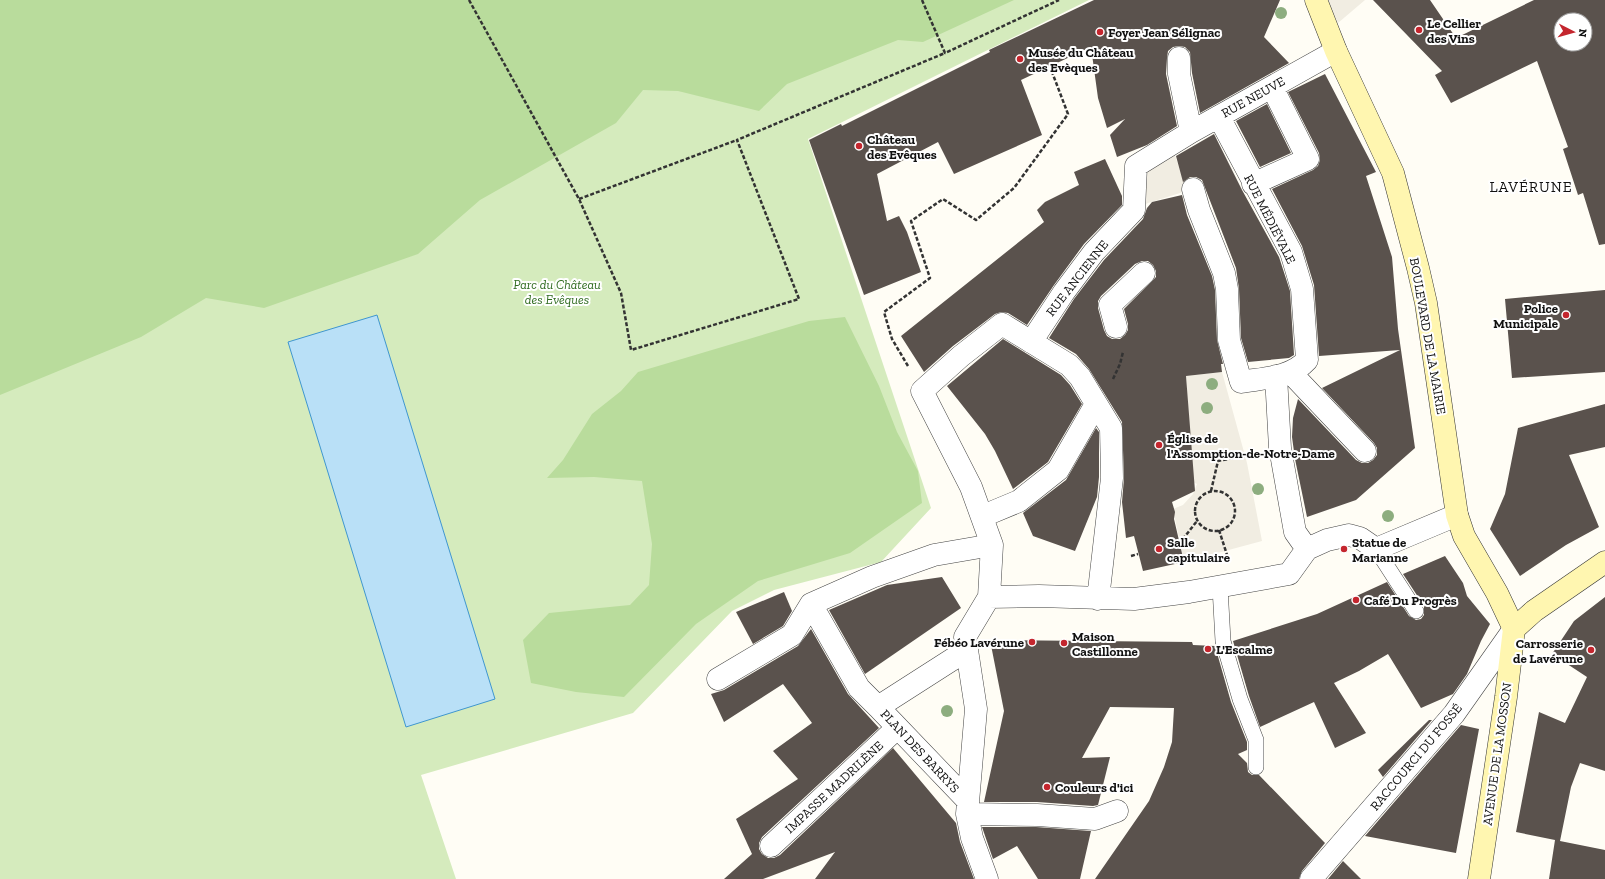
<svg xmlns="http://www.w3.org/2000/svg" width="1605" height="879" font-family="'Zilla Slab',serif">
  <rect width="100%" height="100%" fill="#fffdf5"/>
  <!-- green -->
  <path fill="#d5ebbd" d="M0,0H1089L808,139L931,508L881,562L774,590L732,611L633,713L421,775L456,879H0Z"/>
  <!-- forest -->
  <path fill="#b9dc9c" d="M0,0H1014L923,42L898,40L787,84L759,111L678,91L643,90L616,123L480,200L418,254L264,308L206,298L141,337L0,395Z
    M845,317L879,386L897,432L918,471L922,503L850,553L758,581L696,624L624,697L576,692L531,683L523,640L549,613L630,605L649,585L652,544L642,481L594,477L547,478L563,460L592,414L621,391L638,372L809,321Z"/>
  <!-- plaza -->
  <path fill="#f1ede2" d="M1327,0H1365L1338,23Z
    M1171,144L1180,170L1191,171L1193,189L1148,203L1134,210L1136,166Z
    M1222,372L1247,463L1262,541L1184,562L1173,509L1183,505L1193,494L1197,484L1193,482L1186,376Z"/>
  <!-- water -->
  <path fill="#b9e0f7" stroke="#3f96cf" d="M377,315L495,699L406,727L288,342Z"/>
  <!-- building -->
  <path fill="#5a524d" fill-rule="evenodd" d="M1094,0H1280L1264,37L1289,63L1200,113L1192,73L1190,52L1185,47L1179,46L1173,47L1168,51L1167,58L1166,74L1177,126L1147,145L1117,157L1110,135L1125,119L1107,128L1098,98L1091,47L1021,80L1042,135L954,174L938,142L877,174L887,221L899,216L907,232L921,272L864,295L809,140L841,124L842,126L990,52L989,50Z
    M1373,0H1430L1456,38L1534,0H1605V244L1599,245L1583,193L1578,195L1563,149L1568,147L1537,61L1451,103L1435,75L1442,71ZM1561,20H1585V44H1561Z
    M1325,74L1376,172L1366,176L1392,257L1398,329L1415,448L1356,500L1307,517L1295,459L1292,437L1293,418L1298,399L1356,460L1362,463H1368L1373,460L1377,455V448L1374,443L1322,388L1400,350L1319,356L1314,285L1302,246L1272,189L1313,170L1318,166L1320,160L1319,153L1288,92Z
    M1267,104L1291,153L1260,167L1236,121Z
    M1214,134L1242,190L1279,257L1290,291L1294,355L1289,358L1248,362L1241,338L1239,289L1236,268L1202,180L1196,177H1190L1183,182L1176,156Z
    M1105,159L1122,196V205L1084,244L1054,285L1027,325L1008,313L1001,312L995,314L953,346L924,372L901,336L1044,222L1037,210L1045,202L1079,185L1074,172Z
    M1182,195L1187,215L1212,276L1215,290L1217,340L1223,364H1221L1222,372L1186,376L1195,491L1172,502L1175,512L1174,519L1184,562L1143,571L1134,536L1126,538L1122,502L1124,478L1122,422L1089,369L1076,354L1049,338L1074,299L1104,260L1143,219L1147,208L1152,202ZM1142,261H1148L1153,265L1156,271V277L1124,309L1128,324V330L1125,335L1120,339H1112L1107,336L1104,330L1098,308V301L1101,296L1135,264Z
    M1605,290V372L1512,378L1505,299Z
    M1003,339L1061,375L1070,385L1082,404L1048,462L1013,489L995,451L985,434L947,386Z
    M1605,404V447L1569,455L1599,527L1566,545L1520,576L1490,529L1505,494L1518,428Z
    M1096,428L1099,432V477L1097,497L1075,551L1033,536L1023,513L1066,480Z
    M1445,556L1463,583L1467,596L1490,624L1481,641L1467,674L1453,694L1421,708L1388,654L1359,671L1334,683L1366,733L1335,748L1314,702L1260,727L1249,696L1233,641L1317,614L1387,582L1409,616L1416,620L1421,619L1424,615V606L1403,574Z
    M942,577L961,608L865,674L829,610L887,585Z
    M784,592L792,611L783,626L753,644L736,612Z
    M1605,597V771L1580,763L1571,787L1560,841L1605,850V879H1549L1555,840L1516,832L1539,712L1565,723L1587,677L1552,654L1574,621Z
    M811,629L848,694L879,728L762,837L759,843V849L762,854L768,858H774L780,855L893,748L956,823L960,842L974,879H815L835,852L763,879H724L752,854L736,819L798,779L773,751L812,723L783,684L724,722L711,694L724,690L798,646Z
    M990,640L1192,642L1193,645L1215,646L1231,702L1247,742V750L1238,754L1247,763L1248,772L1252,775H1259L1325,843L1302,871L1299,879H1095L1149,801L1164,767L1172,742L1174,708L1110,707L1082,758L1110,757L1098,805L1093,806L1037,802H984L1004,711Z
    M1429,720H1432L1383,777L1378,770Z
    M1461,725L1479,729L1456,853L1365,836Z
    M982,827H1036L1091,831L1080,879H1038L1017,846L993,859Z
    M1343,861L1361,879H1328Z"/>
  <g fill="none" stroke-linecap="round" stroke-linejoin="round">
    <!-- lane casing -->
    <g stroke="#444" stroke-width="16">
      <path id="lane" d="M1376,549L1416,611
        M1220,587L1223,641L1240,699L1256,740V767"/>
    </g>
    <!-- street casing -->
    <g stroke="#444" stroke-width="23">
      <path id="street" d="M1179,58V74L1191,132
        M1253,184L1308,159L1272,87
        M1193,189L1199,210L1224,273L1227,289L1229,340L1241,382C1264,378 1291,378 1307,360L1302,289L1291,252L1219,117
        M1116,327L1110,305L1144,273
        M1031,342L1064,292L1094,252L1134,210L1136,166L1191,132L1336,51
        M1291,373L1365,451
        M1276,376L1280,448L1295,532L1307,549
        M983,516L1019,501L1058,470L1096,404
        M989,597L1039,596L1134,599L1189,592L1289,574L1307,549L1327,540L1349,535L1360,538L1376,549L1457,515
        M811,604L859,688L878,707
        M967,650L878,707L968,801
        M718,679L792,635L811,604L872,577L934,555L992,545
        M967,814L1037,815L1095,819L1117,811
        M771,846L897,728
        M987,879L972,838L967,814L976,709L965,637L989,597L992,545L971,487L922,391L961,356L1002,324L1069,365L1080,377L1111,428L1112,478L1098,599
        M1311,879L1454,714L1514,629"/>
    </g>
    <!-- secondary casing -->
    <g stroke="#333" stroke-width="23">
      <path id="secondary" d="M1316,0L1336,51L1393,173L1418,268L1426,303L1457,515L1464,536L1497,593L1514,629
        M1514,629L1534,611L1605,562
        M1479,879L1506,697L1514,629"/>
    </g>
    <!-- path -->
    <path stroke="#333" stroke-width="2.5" stroke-dasharray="4 2" stroke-linecap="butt" d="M469,0L579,199L621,293L631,350L799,299L737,140L945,53
      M922,0L945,53L1059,0
      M579,199L737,140
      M908,366L892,339L884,312L930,278L911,221L943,199L976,220L1014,188L1068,114L1052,72
      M1113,379L1120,364L1123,352
      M1211,491L1218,461L1254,454
      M1195 511a20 20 0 1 1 40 0a20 20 0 1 1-40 0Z
      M1219,530L1228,558
      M1179,544L1197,521
      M1131,556L1138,554"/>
    <!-- lane -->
    <use href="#lane" stroke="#fff" stroke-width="15"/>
    <!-- street -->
    <use href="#street" stroke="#fff" stroke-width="22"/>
    <!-- secondary -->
    <use href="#secondary" stroke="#fff6b0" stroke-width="22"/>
  </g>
  <!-- trees -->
  <g fill="#8dad7f">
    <circle cx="1281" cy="13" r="6"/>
    <circle cx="1212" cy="384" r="6"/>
    <circle cx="1207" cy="408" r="6"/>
    <circle cx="1258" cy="489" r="6"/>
    <circle cx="1388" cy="516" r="6"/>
    <circle cx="947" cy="711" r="6"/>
  </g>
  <!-- markers -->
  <g fill="#c4262e" stroke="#fff" stroke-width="1.5">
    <circle cx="1419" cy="30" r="4"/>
    <circle cx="1100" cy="32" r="4"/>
    <circle cx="1020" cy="59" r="4"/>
    <circle cx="859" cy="146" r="4"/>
    <circle cx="1566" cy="315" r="4"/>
    <circle cx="1159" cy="445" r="4"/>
    <circle cx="1159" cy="549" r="4"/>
    <circle cx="1344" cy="549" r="4"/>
    <circle cx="1356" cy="600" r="4"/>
    <circle cx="1032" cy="642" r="4"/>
    <circle cx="1064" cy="643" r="4"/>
    <circle cx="1208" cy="649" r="4"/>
    <circle cx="1591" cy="650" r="4"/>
    <circle cx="1047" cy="787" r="4"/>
  </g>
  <g text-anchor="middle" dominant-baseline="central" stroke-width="4" stroke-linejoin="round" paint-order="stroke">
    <!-- poi labels -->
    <g font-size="13" font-weight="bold" fill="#111" stroke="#fff" text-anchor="start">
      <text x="1427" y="23">Le Cellier<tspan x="1427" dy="15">des Vins</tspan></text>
      <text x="1108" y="32">Foyer Jean Sélignac</text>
      <text x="1028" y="52">Musée du Château<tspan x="1028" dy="15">des Evèques</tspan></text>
      <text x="867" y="139">Château<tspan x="867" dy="15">des Evêques</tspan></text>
      <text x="1558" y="308" text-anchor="end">Police<tspan x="1558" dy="15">Municipale</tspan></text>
      <text x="1167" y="438">Église de<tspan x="1167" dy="15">l'Assomption-de-Notre-Dame</tspan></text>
      <text x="1167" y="542">Salle<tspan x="1167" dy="15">capitulaire</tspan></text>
      <text x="1352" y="542">Statue de<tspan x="1352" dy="15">Marianne</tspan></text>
      <text x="1364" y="600">Café Du Progrès</text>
      <text x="1072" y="636">Maison<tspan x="1072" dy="15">Castillonne</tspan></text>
      <text x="1024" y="642" text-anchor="end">Fébéo Lavérune</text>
      <text x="1583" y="643" text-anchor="end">Carrosserie<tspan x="1583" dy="15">de Lavérune</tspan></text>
      <text x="1216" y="649">L'Escalme</text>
      <text x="1055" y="787">Couleurs d'ici</text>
    </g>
    <!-- street labels -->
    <g font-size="13" fill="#111" stroke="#fff">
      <text transform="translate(1253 97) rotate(-29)">RUE NEUVE</text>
      <text transform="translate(1270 219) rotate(63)">RUE MÉDIÉVALE</text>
      <text transform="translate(1077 278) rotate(-52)">RUE ANCIENNE</text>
      <text transform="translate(1428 336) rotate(80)">BOULEVARD DE LA MAIRIE</text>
      <text transform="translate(920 751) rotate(47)">PLAN DES BARRYS</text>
      <text transform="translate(1497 754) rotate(-82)">AVENUE DE LA MOSSON</text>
      <text transform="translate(1416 757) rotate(-50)">RACCOURCI DU FOSSÉ</text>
      <text transform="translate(834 787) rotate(-43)">IMPASSE MADRILÈNE</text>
    </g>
    <!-- park labels -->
    <g font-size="13" font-style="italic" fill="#2f6b1f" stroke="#fff">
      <text x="557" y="284">Parc du Château<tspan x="557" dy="15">des Evêques</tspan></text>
    </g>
    <!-- quarter labels -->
    <g font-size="15" letter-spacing="1" fill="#111" stroke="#fff">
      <text x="1531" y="187">LAVÉRUNE</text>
    </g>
  </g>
  <!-- north arrow -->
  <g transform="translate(1573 32) rotate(96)"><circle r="19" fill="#ffffff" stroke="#a0a0a0"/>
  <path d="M0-3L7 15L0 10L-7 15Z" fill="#c4262e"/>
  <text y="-6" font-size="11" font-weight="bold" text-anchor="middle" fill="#111111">N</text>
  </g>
</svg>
